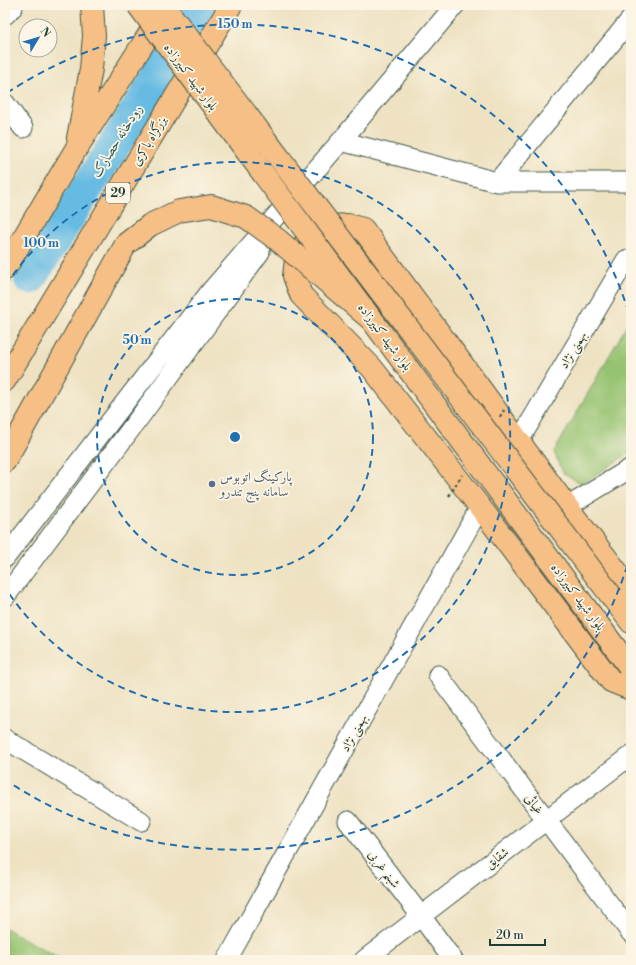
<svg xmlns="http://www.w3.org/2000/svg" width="636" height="965" font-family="'Libre Bodoni',Amiri,serif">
  <rect width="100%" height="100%" fill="#fcf5e5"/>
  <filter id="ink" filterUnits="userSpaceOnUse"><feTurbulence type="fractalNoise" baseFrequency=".025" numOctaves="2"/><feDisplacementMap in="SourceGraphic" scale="8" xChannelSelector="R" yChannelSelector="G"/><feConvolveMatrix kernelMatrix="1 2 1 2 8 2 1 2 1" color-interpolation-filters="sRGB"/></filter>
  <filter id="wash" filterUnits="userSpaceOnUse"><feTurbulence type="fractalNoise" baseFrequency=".012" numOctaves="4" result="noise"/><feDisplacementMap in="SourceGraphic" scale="16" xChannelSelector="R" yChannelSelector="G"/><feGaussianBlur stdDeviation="0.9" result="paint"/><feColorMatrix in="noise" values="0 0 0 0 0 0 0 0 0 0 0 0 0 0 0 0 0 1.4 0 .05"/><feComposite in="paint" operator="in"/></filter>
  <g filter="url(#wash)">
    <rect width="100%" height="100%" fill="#eee2c2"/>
    <!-- pitch -->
    <path fill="#96c371" stroke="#5a8052" d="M631,318V452L582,484L563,473L554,452Z
      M5,928L63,960H5Z"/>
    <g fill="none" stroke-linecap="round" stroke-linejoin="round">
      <!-- river -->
      <path stroke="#66bbe3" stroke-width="33" d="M30,278L203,5"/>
    </g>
  </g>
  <g filter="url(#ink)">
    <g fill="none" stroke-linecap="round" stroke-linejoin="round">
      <!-- minor casing -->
      <g stroke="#3e5649" stroke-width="21">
        <path id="minor" d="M5,15L13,7V5
          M5,103L23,128
          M341,141L497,182L631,19
          M497,182H631
          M519,441L626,260
          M567,507L631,468
          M5,558L210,292L341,141L455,5
          M5,597L142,414L260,252
          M438,675L631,933
          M5,739L141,821
          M348,821L421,916L453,960
          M227,960L480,507
          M364,960L631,755"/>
      </g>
      <!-- major casing -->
      <g stroke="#3e5649" stroke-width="24">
        <path id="major" d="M631,590L567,507L363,229L348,225L331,226L316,233L304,245L296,260L294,276L301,295L372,368L480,507L611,681L631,689
          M612,597L631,622
          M591,615L631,669"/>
      </g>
      <!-- highway casing -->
      <g stroke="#3e5649" stroke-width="24">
        <path id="highway" d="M78,138L91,69L94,36L92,5
          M5,269L76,149L164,11
          M5,380L231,5
          M5,461L126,244"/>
      </g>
      <!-- minor -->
      <use href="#minor" stroke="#fff" stroke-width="19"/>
      <!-- major -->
      <use href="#major" stroke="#f5bf86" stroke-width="22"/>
      <!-- highway -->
      <use href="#highway" stroke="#f5bf86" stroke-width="22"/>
      <!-- major-bridge casing -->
      <g stroke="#3e5649" stroke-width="24" stroke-linecap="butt">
        <path id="major-bridge" d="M138,5L591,615
          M163,5L196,48L612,597"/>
      </g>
      <!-- highway-bridge casing -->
      <g stroke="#3e5649" stroke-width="24" stroke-linecap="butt">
        <path id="highway-bridge" d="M126,244L150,225L179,211L211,206L246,217L278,240L374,322"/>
      </g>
      <!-- path-bridge -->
      <path stroke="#3e5649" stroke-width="2.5" stroke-dasharray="3 3" stroke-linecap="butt" d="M500,417L504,410
        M449,496L462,475"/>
      <!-- major-bridge -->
      <use href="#major-bridge" stroke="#f5bf86" stroke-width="22"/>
      <!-- highway-bridge -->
      <use href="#highway-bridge" stroke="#f5bf86" stroke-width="22"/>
    </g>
  </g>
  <!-- distance rings -->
  <g fill="none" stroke="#1f6fb2" stroke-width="2" stroke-dasharray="7 5">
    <circle cx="235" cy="437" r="138"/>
    <path d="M6 285A275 275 0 1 1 6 589"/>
    <path d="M631 554A413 413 0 0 1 7 781M7 93A413 413 0 0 1 631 320"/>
  </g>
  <!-- markers -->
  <circle fill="#5c6f8a" stroke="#fcf5e5" stroke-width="1.5" cx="212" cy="484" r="4"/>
  <g text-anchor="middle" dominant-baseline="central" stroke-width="3.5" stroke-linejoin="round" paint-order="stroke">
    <!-- shield labels -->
    <rect fill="#fcf5e5" stroke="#617469" stroke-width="1" x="106" y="183" width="24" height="20" rx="3"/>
    <g font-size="12" font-weight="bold" fill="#1f3d34">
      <text x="118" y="193">29</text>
    </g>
    <!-- street labels -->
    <g font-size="13" fill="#1f3d34" stroke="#fcf5e5">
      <text transform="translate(191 77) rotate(53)">بلوار شهید کبیرزاده</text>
      <text transform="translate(149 141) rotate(-59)">بزرگراه باکری</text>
      <text transform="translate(385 337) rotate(53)">بلوار شهید کبیرزاده</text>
      <text transform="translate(573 350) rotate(-59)">بهمنی نژاد</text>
      <text transform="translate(578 597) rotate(53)">بلوار شهید کبیرزاده</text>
      <text transform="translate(354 733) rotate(-61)">بهمنی نژاد</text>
      <text transform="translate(534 804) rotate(53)">غیاثی</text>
      <text transform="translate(497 858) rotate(-37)">شقایق</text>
      <text transform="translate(384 869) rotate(53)">شبنم غربی</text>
    </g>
    <!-- service labels -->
    <g font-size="13" fill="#4e5e75" stroke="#fcf5e5" text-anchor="start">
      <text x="220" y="477">پارکینگ اتوبوس<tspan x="220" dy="15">سامانه پنج تندرو</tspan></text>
    </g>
    <!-- water labels -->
    <g font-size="14" font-style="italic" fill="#315c60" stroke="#fcf5e5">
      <text transform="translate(117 141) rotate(-58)">رودخانه حصارک</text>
    </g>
  </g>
  <circle cx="235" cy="437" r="6" fill="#1f6fb2" stroke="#fcf5e5" stroke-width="2"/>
  <g font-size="12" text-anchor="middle" font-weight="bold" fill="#1f6fb2" stroke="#fcf5e5" stroke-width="3.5" stroke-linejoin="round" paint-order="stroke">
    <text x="235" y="28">150 m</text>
    <text x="41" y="247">100 m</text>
    <text x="137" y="344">50 m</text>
  </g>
  <!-- margin -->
  <rect width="636" height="965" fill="none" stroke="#fcf5e5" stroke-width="20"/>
  <!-- north arrow -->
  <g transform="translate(38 38) rotate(52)"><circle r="19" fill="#fcf5e5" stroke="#a4ab9e"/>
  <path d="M0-3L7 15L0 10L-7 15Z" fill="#1f6fb2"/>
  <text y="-6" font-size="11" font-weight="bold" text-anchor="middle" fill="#1f3d34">N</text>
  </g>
  <!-- scale -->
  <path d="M490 939v6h55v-6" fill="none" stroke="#1f3d34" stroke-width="2"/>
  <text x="496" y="939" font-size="12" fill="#1f3d34" stroke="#fcf5e5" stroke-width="3" paint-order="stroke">20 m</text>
</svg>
